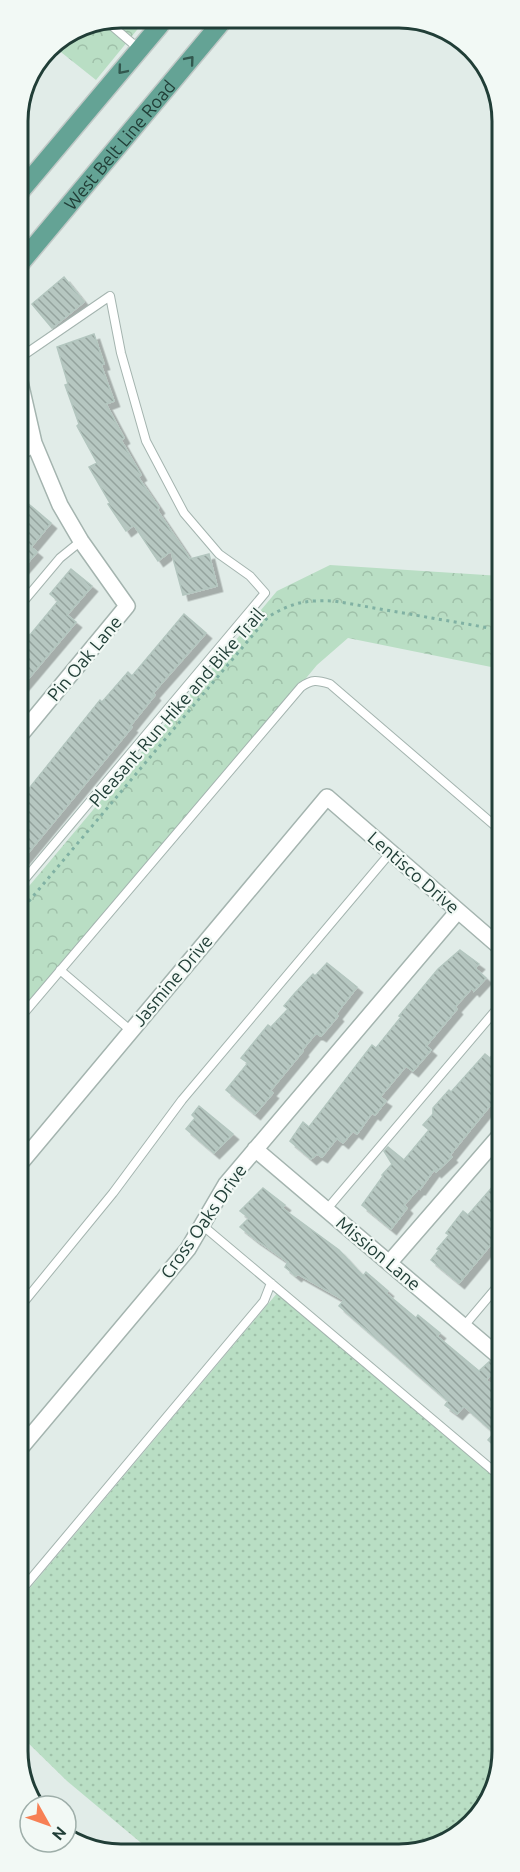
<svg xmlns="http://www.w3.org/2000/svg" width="520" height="1872" font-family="Ubuntu,sans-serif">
  <defs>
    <pattern id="grass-dots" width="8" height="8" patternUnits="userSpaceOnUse" patternTransform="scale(1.5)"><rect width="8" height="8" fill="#b9dec4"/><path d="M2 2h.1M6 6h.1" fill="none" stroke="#9fc0a9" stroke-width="1.8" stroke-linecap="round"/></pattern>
    <pattern id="park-crowns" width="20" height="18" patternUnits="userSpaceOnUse" patternTransform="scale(1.5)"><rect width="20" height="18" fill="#b9dec4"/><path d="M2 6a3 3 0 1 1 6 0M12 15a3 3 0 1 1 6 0" fill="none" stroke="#9fc0a9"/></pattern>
    <pattern id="building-back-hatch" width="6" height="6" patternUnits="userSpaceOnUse" patternTransform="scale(1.5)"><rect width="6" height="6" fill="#b6c7c1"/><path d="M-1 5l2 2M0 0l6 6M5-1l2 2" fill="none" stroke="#94a39e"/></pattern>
    <filter id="shadow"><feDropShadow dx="5.5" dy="5.5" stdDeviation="0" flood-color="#0004"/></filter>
  </defs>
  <rect width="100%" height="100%" fill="#e1ece8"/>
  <!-- grass -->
  <path fill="url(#grass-dots)" d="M278,1292L502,1482V1757L476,1819L413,1853L152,1852L67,1781L19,1734V1601Z"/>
  <!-- park -->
  <path fill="url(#park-crowns)" d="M141,25L96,80L52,45L82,26Z
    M330,565L501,576V669L348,638L317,665L19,1023V898L277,591Z"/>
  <!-- building -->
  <path fill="url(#building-back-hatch)" stroke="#b3c6bf" stroke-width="1.5" filter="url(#shadow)" d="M64,277L84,302L52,328L32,304Z
    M94,334L104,364L101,365L114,401L106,404L124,438L121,440L141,475L138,477L159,508L157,510L190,559L209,554L217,586L183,595L171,551L158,561L134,525L126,531L108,504L110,503L89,467L97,463L77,426L79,424L65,385L68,384L57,347Z
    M25,501L51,523L31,547L37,552L18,574V509Z
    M71,569L92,586L67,615L76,622L18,691V626L30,635L58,601L50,594Z
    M184,614L206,633L153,693L155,695L130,726L132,727L19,864V801L100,700L102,702L128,672L132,676Z
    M460,950L479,964L475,968L486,978L474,991L472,988L455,1007L457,1009L426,1046L431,1050L413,1071L406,1066L380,1097L386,1101L375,1115L372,1113L357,1134L353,1131L343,1143L337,1138L322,1157L317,1154L311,1159L290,1141L303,1122L309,1127L372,1045L376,1048L401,1017L399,1016L438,969Z
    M327,963L357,987L336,1014L338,1016L321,1036L316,1033L302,1050L303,1051L270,1091L273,1093L255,1114L226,1090L248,1063L241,1058L268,1025L271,1027L288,1009L284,1006L295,993L313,974L315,976Z
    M501,1044V1092L450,1155L452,1157L436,1172L434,1170L420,1189L419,1188L404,1205L407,1208L391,1229L362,1205L383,1176L382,1175L392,1164L384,1151L388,1147L404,1160L429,1130L423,1125L433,1114V1108L449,1090L451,1092L485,1054L490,1058Z
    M199,1106L233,1134L214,1153L186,1129L195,1118L192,1115Z
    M502,1176V1231L459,1283L431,1260L439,1250L437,1249L449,1235L446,1233L463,1211L468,1215Z
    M263,1188L285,1205L282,1208L339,1250L363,1276L366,1272L388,1291L386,1293L416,1318L418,1315L440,1333L437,1336L479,1371L490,1361L497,1367L486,1380L502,1394V1453L488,1440L494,1433L464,1406L457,1414L445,1405L448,1401L339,1306L344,1300L298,1274L296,1276L285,1267L288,1262L255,1239L240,1227L249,1218L240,1211Z"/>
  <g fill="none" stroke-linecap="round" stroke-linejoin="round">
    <!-- lane casing -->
    <g stroke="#a4b4af" stroke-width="10">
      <path id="lane" d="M111,25L139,49
        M18,359L110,296L121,353L146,441L184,513L219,554L250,576L265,593L19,886
        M18,608L60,558L81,541
        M60,970L130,1030
        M19,1019L301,687C312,679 317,680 330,684L501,831
        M327,1209L501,1004
        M202,1225L502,1478
        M19,1308L113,1193L182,1100L391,852
        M464,1326L502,1281
        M19,1593L264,1301L271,1283"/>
    </g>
    <!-- street casing -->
    <g stroke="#a4b4af" stroke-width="18">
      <path id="street" d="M18,373L34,443L60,505L81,541L127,606L18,738
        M18,454L34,443
        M255,1149L502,1359
        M19,1165L327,797L501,948
        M390,1262L502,1133
        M19,1450L188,1249L226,1184L458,911"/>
    </g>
    <!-- primary casing -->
    <g stroke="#c1c9c7" stroke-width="21">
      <g id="primary">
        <path d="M18,194L160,25"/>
        <path id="s1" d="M18,266L220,24"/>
      </g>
    </g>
    <!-- path -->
    <path stroke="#80b1a3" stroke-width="3" stroke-dasharray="3 4.5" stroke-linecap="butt" d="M19,913L268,617C293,602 305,600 334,601L501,630"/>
    <!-- lane -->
    <use href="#lane" stroke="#fff" stroke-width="8"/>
    <!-- street -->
    <use href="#street" stroke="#fff" stroke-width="15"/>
    <!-- primary -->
    <use href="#primary" stroke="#64a395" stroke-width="18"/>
  </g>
  <!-- one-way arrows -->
  <defs><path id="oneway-chevron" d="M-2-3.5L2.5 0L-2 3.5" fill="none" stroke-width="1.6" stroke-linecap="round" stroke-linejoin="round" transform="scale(1.5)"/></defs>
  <g stroke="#32574e">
    <use href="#oneway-chevron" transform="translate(190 60) rotate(-50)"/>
    <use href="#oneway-chevron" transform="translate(122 70) rotate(130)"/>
  </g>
  <g text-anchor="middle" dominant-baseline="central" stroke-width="4.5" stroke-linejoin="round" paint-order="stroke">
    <!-- street labels -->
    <g font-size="18" fill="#213e37" stroke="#f2f9f5">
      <text stroke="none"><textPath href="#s1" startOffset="158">West Belt Line Road</textPath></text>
      <text transform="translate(84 658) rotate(-50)">Pin Oak Lane</text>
      <text transform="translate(176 707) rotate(-49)">Pleasant Run Hike and Bike Trail</text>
      <text transform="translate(414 872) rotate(41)">Lentisco Drive</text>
      <text transform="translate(172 980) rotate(-50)">Jasmine Drive</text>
      <text transform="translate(203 1221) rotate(-55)">Cross Oaks Drive</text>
      <text transform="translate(379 1253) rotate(40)">Mission Lane</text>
    </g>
  </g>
  <!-- crop -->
  <path d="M0 0H520V1872H0ZM121 28H399A93 93 0 0 1 492 121V1751A93 93 0 0 1 399 1844H121A93 93 0 0 1 28 1751V121A93 93 0 0 1 121 28Z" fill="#f2f9f5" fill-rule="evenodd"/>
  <path fill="none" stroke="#213e37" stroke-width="3" d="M121 28H399A93 93 0 0 1 492 121V1751A93 93 0 0 1 399 1844H121A93 93 0 0 1 28 1751V121A93 93 0 0 1 121 28Z"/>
  <!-- north arrow -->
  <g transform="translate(48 1824) rotate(130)"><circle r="28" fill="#f2f9f5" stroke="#9eaea9" stroke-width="1.5"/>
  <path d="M0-4.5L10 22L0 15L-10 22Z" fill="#f78055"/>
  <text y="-9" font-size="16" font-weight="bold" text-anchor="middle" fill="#213e37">N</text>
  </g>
</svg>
